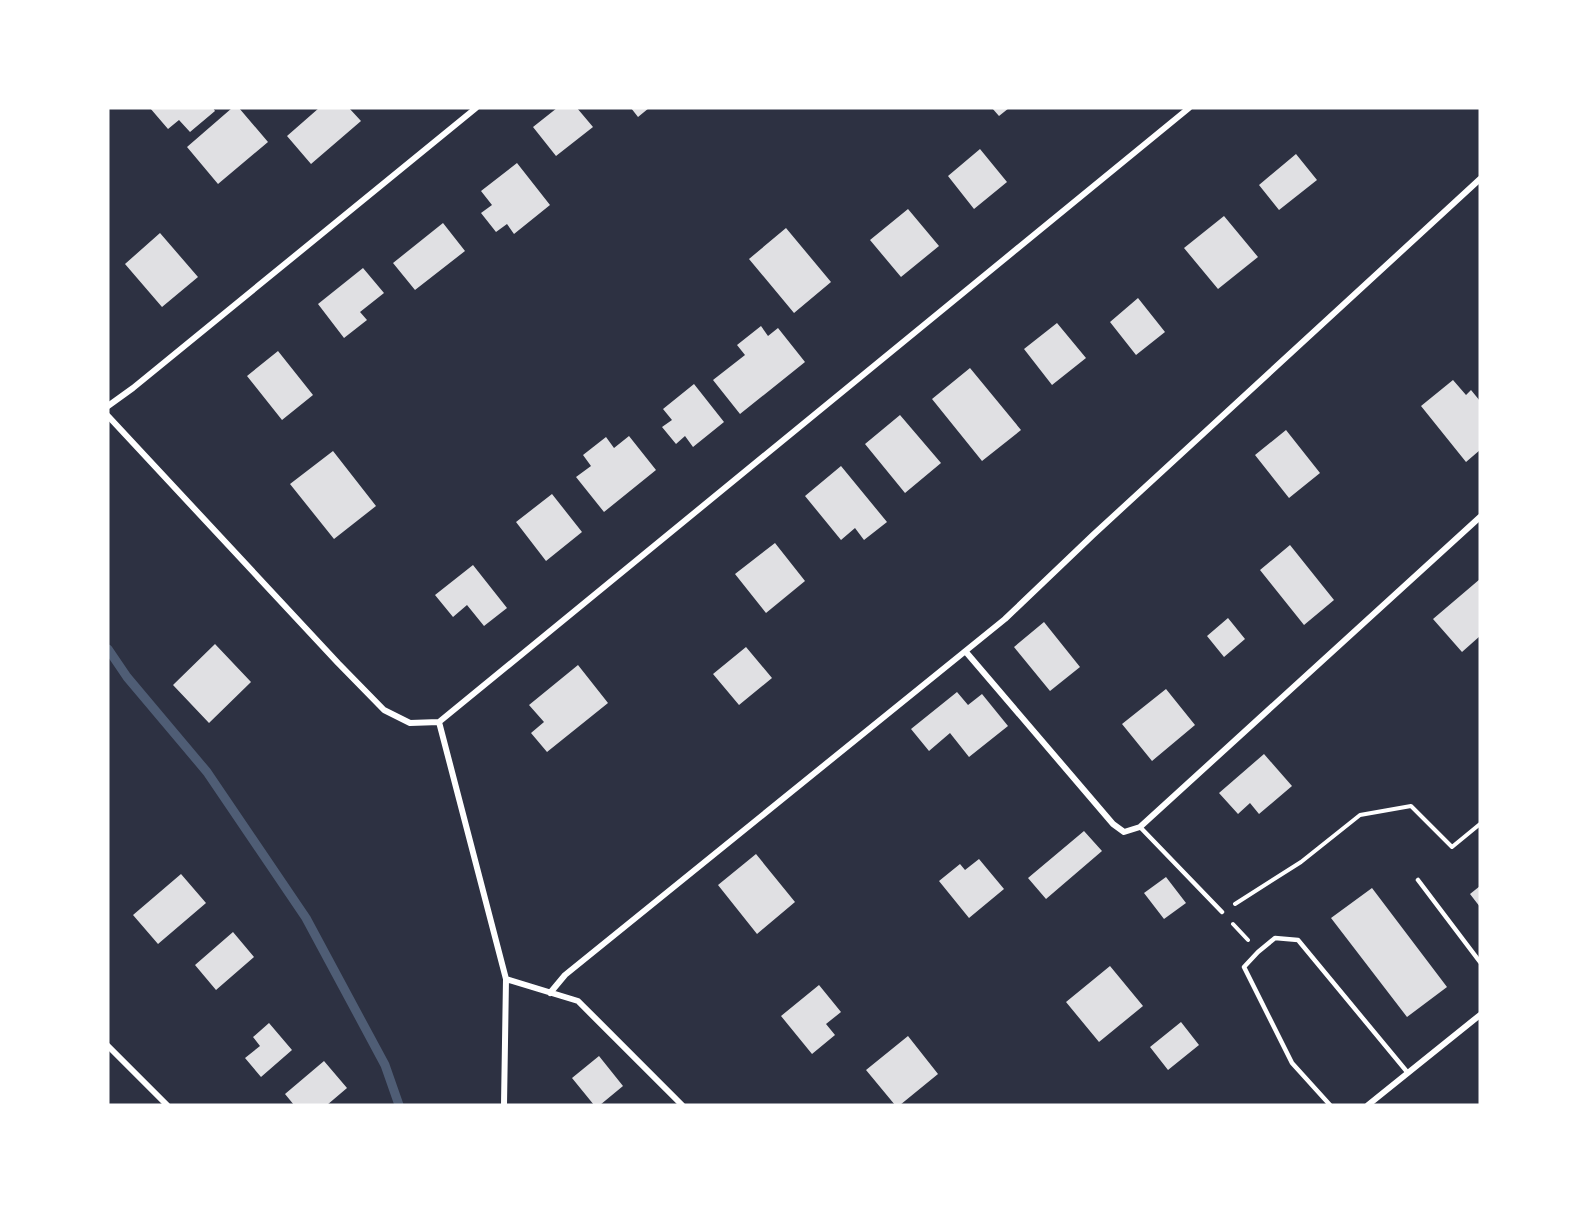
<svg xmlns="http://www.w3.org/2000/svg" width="1588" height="1213" font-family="Helvetica,sans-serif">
  <rect width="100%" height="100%" fill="#2d3142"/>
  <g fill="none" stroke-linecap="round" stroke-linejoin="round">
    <!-- stream -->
    <path stroke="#4f5d75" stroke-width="9" d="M108,649L127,677L207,772L306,918L385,1065L399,1105"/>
  </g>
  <!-- building -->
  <path fill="#e0e0e3" d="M150,108H213L215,111L190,132L179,120L168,129Z
    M232,108H239L268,142L218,184L187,147Z
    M319,108H349L361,121L311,164L287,136Z
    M557,108H577L593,127L556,156L533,127Z
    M631,108H649L638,117Z
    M992,108H1009L999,116Z
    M980,149L1007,182L974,209L948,176Z
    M1296,154L1317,180L1279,210L1259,185Z
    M517,163L550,205L514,234L507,224L496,232L481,213L492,205L481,191Z
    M908,209L939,246L901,277L870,240Z
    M1224,216L1258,257L1218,289L1184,248Z
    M443,223L465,251L415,290L393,263Z
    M786,228L831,282L794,313L749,259Z
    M160,233L198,277L162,307L125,264Z
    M363,268L384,293L360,312L367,320L344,338L318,304Z
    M1138,298L1165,332L1136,355L1110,322Z
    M1057,323L1086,358L1052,385L1024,349Z
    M761,326L768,336L778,328L805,362L740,414L713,380L745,355L737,345Z
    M278,351L313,395L282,420L247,376Z
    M970,368L1021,430L982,461L932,399Z
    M1453,380L1466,395L1471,390L1480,401V450L1466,462L1421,406Z
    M694,384L724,422L693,447L685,436L676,444L662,427L672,420L663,409Z
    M900,415L941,463L905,493L865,444Z
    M1286,430L1320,473L1289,498L1255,455Z
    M629,436L656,470L604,512L576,477L591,466L583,455L606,437L614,448Z
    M333,451L376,506L334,539L290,484Z
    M841,466L887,522L864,540L855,528L841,540L805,496Z
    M552,494L582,532L546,561L516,522Z
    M775,543L805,581L766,613L735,574Z
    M1290,545L1334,600L1304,625L1260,570Z
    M473,565L507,608L484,626L467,605L453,617L435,595Z
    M1480,579V636L1462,652L1433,619Z
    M1228,618L1245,639L1224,657L1207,636Z
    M1044,622L1080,667L1050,691L1014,647Z
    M215,644L251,682L209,723L173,685Z
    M746,647L772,678L739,705L713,674Z
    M578,665L608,703L547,752L531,733L544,722L529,705Z
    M1166,689L1195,725L1152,761L1122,724Z
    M957,692L968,705L982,694L1008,726L969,757L950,733L929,751L911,729Z
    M1264,754L1292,786L1259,814L1250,803L1238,814L1219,793Z
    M1084,831L1102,851L1046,899L1028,878Z
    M756,854L795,902L757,934L718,885Z
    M979,859L1004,889L969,918L939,881L960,864L965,870Z
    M181,874L206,903L158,944L133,915Z
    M1166,877L1186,903L1164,919L1144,893Z
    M1480,886V907L1470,894Z
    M1372,888L1447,987L1407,1017L1331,918Z
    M233,932L254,957L216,990L195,965Z
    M1110,966L1143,1006L1099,1042L1066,1002Z
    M819,985L841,1012L826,1024L835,1035L812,1054L781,1016Z
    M1181,1022L1199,1045L1168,1070L1150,1047Z
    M269,1023L292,1050L261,1077L245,1058L260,1046L253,1037Z
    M908,1036L938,1074L900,1105H895L866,1070Z
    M599,1056L623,1086L600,1105H594L572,1078Z
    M324,1061L347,1088L327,1105H294L285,1094Z"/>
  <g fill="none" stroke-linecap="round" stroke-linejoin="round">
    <!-- path -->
    <path stroke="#fff" stroke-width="4" d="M1235,904L1301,862L1360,815L1411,806L1452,847L1480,824
      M1233,924L1248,940"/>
    <!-- service -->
    <path stroke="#fff" stroke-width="4.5" d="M1140,827L1222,912
      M1418,880L1480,962
      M1330,1105L1292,1063L1244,967L1258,952L1275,938L1298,940L1408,1073"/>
    <!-- minor -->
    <path stroke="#fff" stroke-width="6" d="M108,406L133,388L476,108
      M108,416L338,663L384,710L410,723L439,722
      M966,652L1113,824L1124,832L1140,827L1480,517
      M439,722L1189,108
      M439,722L506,979L504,1105
      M506,979L578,1001L682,1105
      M550,993L565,975L1005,619L1093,535L1480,179
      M108,1046L167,1105
      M1368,1105L1480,1015"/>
  </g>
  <!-- border -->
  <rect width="1588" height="1213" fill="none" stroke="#ffffff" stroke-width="219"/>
</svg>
